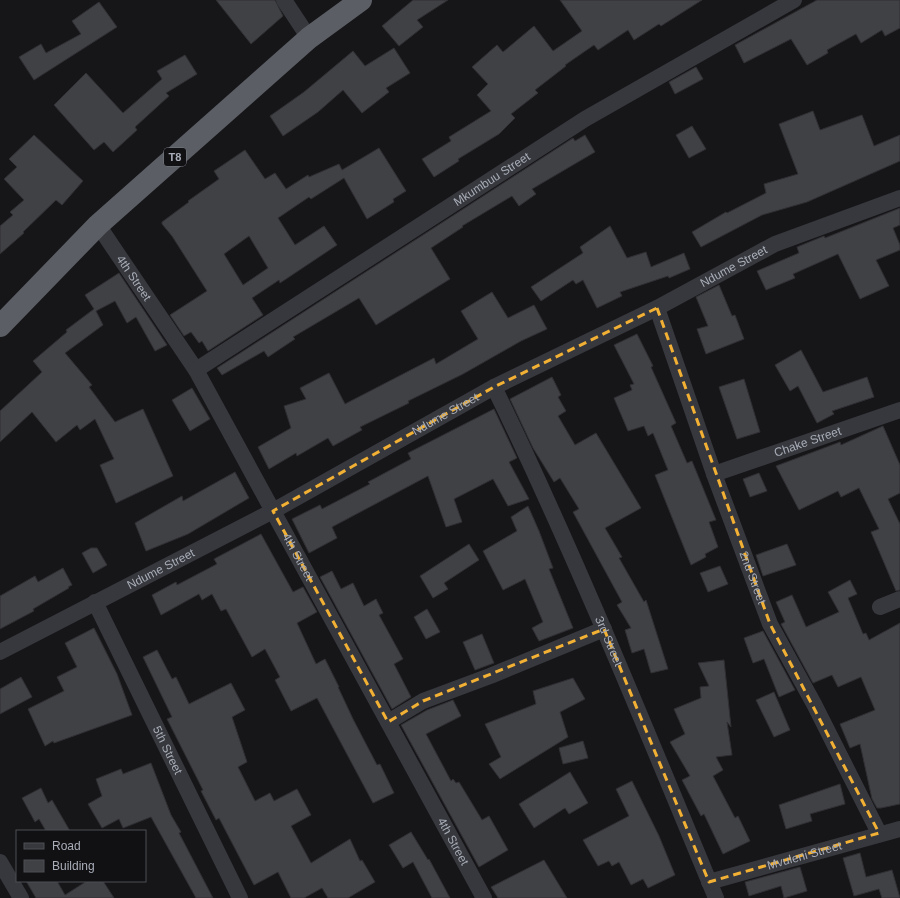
<svg xmlns="http://www.w3.org/2000/svg" width="900" height="898" font-family="Helvetica,sans-serif">
  <rect width="100%" height="100%" fill="#161618"/>
  <!-- building -->
  <path fill="#404145" stroke="#303034" fill-rule="evenodd" d="M216,0H275L283,16L251,44Z
    M413,0H448L417,20L423,27L399,46L382,26Z
    M560,0H702L661,26L659,24L634,40L628,30L598,50L594,45L565,65L566,66L535,90L538,93L511,114L515,118L499,134L458,159L459,161L434,177L422,159L451,141L449,137L491,111L477,95L488,84L472,67L497,45L503,52L534,26L553,51L582,31Z
    M817,0H900V28L885,36L882,30L861,43L856,34L827,50L828,53L807,65L791,39L744,63L735,45Z
    M99,2L117,27L34,80L19,57L41,44L46,53L81,34L72,21Z
    M394,48L410,73L386,88L389,92L362,113L343,90L318,112L283,136L270,116L304,92L353,51L365,66Z
    M185,55L197,74L166,93L169,96L135,127L137,130L113,152L104,142L94,150L54,105L86,73L123,113L162,79L157,71Z
    M696,67L703,79L675,94L669,82Z
    M813,111L820,130L862,115L874,146L900,135V161L807,202L762,215L701,247L692,232L726,212L727,213L766,193L764,184L798,174L779,124Z
    M692,126L706,149L689,158L676,135Z
    M34,135L83,181L62,205L56,200L23,232L24,233L0,254V226L13,215L10,212L24,200L4,179L17,167L9,159Z
    M585,135L595,152L532,189L536,194L519,206L512,196L462,226L463,227L431,248L450,279L376,325L359,298L293,337L295,339L268,357L264,351L222,375L217,368L573,138L575,141Z
    M379,148L406,191L393,199L394,202L367,219L344,178L311,199L309,197L278,218L295,245L324,226L337,245L280,283L279,280L252,298L263,315L208,351L202,341L199,343L191,332L184,336L170,315L207,291L172,236L162,224V222L189,202L188,201L219,179L214,171L245,150L265,179L275,173L286,189L308,175L309,177L339,164L342,170ZM249,236L268,268L243,285L224,254Z
    M900,208V225L893,228L900,245V250L876,260L889,286L860,299L838,254L793,274L795,278L766,290L757,271L799,253L797,247L824,236L825,238Z
    M610,226L627,258L646,252L651,267L684,253L690,269L669,278L668,276L620,292L622,296L597,308L583,280L576,284L573,280L541,301L531,287L583,253L580,247Z
    M119,273L167,345L155,351L136,317L127,323L115,301L96,311L103,325L65,353L92,385L89,387L115,422L143,409L173,476L116,503L100,465L114,459L95,419L80,430L77,425L56,442L32,412L0,442V411L42,372L33,361L67,332L66,330L94,309L85,295Z
    M719,285L732,316L735,315L744,339L706,354L697,329L708,326L696,297Z
    M492,292L508,318L534,305L547,329L521,341L463,374L408,401L409,403L360,427L362,430L333,446L328,438L297,456L296,453L269,469L258,447L291,428L284,406L306,399L300,388L329,373L345,404L434,358L436,364L478,339L461,311Z
    M637,334L653,366L651,367L676,423L671,426L687,463L692,461L716,520L709,522L718,547L705,554L706,557L691,565L655,475L668,470L653,433L648,436L644,426L628,431L614,398L632,390L630,385L634,384L614,345Z
    M801,350L823,392L867,377L874,397L832,411L834,414L817,423L798,386L790,391L775,365Z
    M552,377L561,395L558,397L566,411L558,416L575,445L596,433L641,508L605,528L622,557L619,558L644,602L646,600L668,669L651,673L644,649L632,653L625,630L631,628L617,605L622,602L573,512L579,509L560,478L554,482L533,448L510,399Z
    M744,379L760,432L737,439L719,387Z
    M192,388L210,419L190,431L172,400Z
    M494,409L517,458L509,462L529,499L508,506L493,479L454,499L462,522L446,527L428,476L332,527L337,538L309,553L292,519L320,505L322,509L370,484L368,482L411,459L408,453Z
    M883,426L900,465V493L888,499L900,524V590L896,591L871,532L879,529L859,488L841,497L838,491L799,510L776,466L840,442L841,445Z
    M235,472L249,498L188,534L146,551L135,523L182,496L183,501Z
    M759,473L767,491L750,497L743,479Z
    M528,506L539,531L553,568L549,569L573,628L539,641L532,628L543,622L525,579L503,590L483,551L517,531L511,517Z
    M261,534L293,592L303,587L317,612L297,623L316,664L325,659L339,687H338L353,719L377,765L380,764L394,793L373,803L317,698L291,711L275,680L280,677L265,649L252,657L226,609L221,611L212,594L202,600L199,594L161,615L152,595L176,582L177,585L217,564L214,559Z
    M469,544L479,560L444,583L448,589L433,598L420,576Z
    M787,544L796,565L763,576L756,555Z
    M91,548H97L107,565L93,573L82,553Z
    M720,566L728,584L708,592L700,573Z
    M63,568L72,585L68,587L69,588L33,609L34,611L0,629V596L35,576L38,582Z
    M332,571L341,589L353,583L364,606L376,599L383,613L379,615L403,659L394,664L411,697L392,709L320,577Z
    M850,580L857,594L848,598L863,634L866,633L869,640L900,623V804L881,808H877L872,799L860,744L850,748L840,724L875,710L861,677L838,687L832,675L813,683L781,624L785,622L776,602L792,595L806,627L839,612L828,592Z
    M427,609L440,632L426,639L414,617Z
    M94,628L117,674L132,715L54,743L53,741L45,746L28,709L64,691L57,677L77,667L65,643Z
    M763,631L795,690L779,697L764,659L753,663L744,638Z
    M482,634L494,663L475,670L463,642Z
    M157,650L172,679L176,677L189,704L231,683L245,710L232,717L247,762L238,767L255,801L270,793L274,801L297,789L311,815L291,826L311,863L350,839L360,861L362,860L375,882L348,898H328L322,888L304,898H291L278,872L254,885L219,818L216,820L201,791L203,790L167,719L172,717L143,657Z
    M724,660L731,727L727,722L732,755L716,757L723,770L713,776L735,818L738,816L750,841L723,854L704,814L701,816L682,780L690,776L670,742L685,734L674,709L701,698L700,687L709,686L698,663Z
    M21,677L32,697L0,714V689Z
    M573,678L585,699L560,712L568,737L500,779L489,764L501,757L485,724L536,704L533,691Z
    M774,692L790,730L774,737L756,700Z
    M453,700L461,716L426,734L451,781L453,779L456,783L459,782L482,820L489,816L508,850L479,867L401,725L427,710Z
    M583,741L588,758L563,764L559,748Z
    M151,763L171,815L181,832L179,833L213,898H196L151,817L123,828L119,819L102,828L88,804L102,796L96,779L121,769L123,774Z
    M570,772L588,803L569,814L565,808L534,828L519,804Z
    M632,781L659,836L675,875L648,888L643,879L631,885L619,862L612,866L609,861L598,866L583,840L629,816L616,789Z
    M840,784L845,804L810,814L812,821L786,829L779,805Z
    M41,788L48,803L52,800L70,831H46L39,819L35,822L22,798Z
    M411,832L428,860L429,859L450,898H432L413,862L403,868L389,845Z
    M860,853L866,877L892,870L900,898H882L879,889L854,896L843,858Z
    M544,860L567,898H498L491,887Z
    M800,867L807,891L784,898L781,886L749,896L745,882Z
    M26,881H57L65,895L87,881H103L114,898H36Z"/>
  <g fill="none" stroke-linecap="round" stroke-linejoin="round">
    <!-- minor -->
    <g stroke="#37383d" stroke-width="16">
      <path d="M284,0L309,38"/>
      <path id="s1" d="M98,225L196,370L484,898"/>
      <path id="s2" d="M657,308L714,474L770,624L814,704L879,833"/>
      <path id="s3" d="M196,370L585,119L794,0"/>
      <path id="s4" d="M494,387C575,554 645,727 716,898"/>
      <path id="s5" d="M714,474L900,410"/>
      <path id="s6" d="M95,602L240,898"/>
      <path d="M880,607L900,599"/>
      <path id="s7" d="M0,652L273,511L494,387L657,308L775,244L900,198"/>
      <path d="M388,722L423,701L490,676L604,629"/>
      <path d="M0,862L21,898"/>
      <path id="s8" d="M709,882L900,829"/>
    </g>
    <!-- trunk -->
    <path stroke="#5b5e65" stroke-width="22" d="M0,326L98,225L309,38L361,0"/>
  </g>
  <!-- marked area -->
  <path fill="none" stroke="#f2b134" stroke-width="3" stroke-dasharray="8 5" stroke-linejoin="round" d="M657,308L770,624L879,833L709,882L604,629L423,701L388,722L273,511L494,387Z"/>
  <g text-anchor="middle" dominant-baseline="central" stroke-width="3" stroke-linejoin="round" paint-order="stroke">
    <!-- shield labels -->
    <rect fill="#111113" stroke="#7b7e86" stroke-width="1" x="164" y="148" width="22" height="18" rx="3"/>
    <g font-size="11" font-weight="bold" fill="#a8adb8">
      <text x="175" y="157">T8</text>
    </g>
    <!-- street labels -->
    <g font-size="12" fill="#a8adb8" stroke="#111113">
      <text stroke="none"><textPath href="#s3" startOffset="352">Mkumbuu Street</textPath></text>
      <text stroke="none"><textPath href="#s7" startOffset="829">Ndume Street</textPath></text>
      <text stroke="none"><textPath href="#s1" startOffset="64">4th Street</textPath></text>
      <text stroke="none"><textPath href="#s7" startOffset="505">Ndume Street</textPath></text>
      <text stroke="none"><textPath href="#s5" startOffset="99">Chake Street</textPath></text>
      <text stroke="none"><textPath href="#s1" startOffset="388">4th Street</textPath></text>
      <text stroke="none"><textPath href="#s7" startOffset="181">Ndume Street</textPath></text>
      <text stroke="none"><textPath href="#s2" startOffset="286">2nd Street</textPath></text>
      <text stroke="none"><textPath href="#s4" startOffset="279">3rd Street</textPath></text>
      <text stroke="none"><textPath href="#s6" startOffset="165">5th Street</textPath></text>
      <text stroke="none"><textPath href="#s1" startOffset="712">4th Street</textPath></text>
      <text stroke="none"><textPath href="#s8" startOffset="99">Mvuleni Street</textPath></text>
    </g>
  </g>
  <!-- legend -->
  <rect x="16" y="830" width="130" height="52" fill="#111113" stroke="#4d4f55"/>
  <rect x="24" y="843" width="20" height="6" fill="#37383d" stroke="#4d4f55"/>
  <text x="52" y="850" font-size="12" fill="#a8adb8">Road</text>
  <rect x="24" y="860" width="20" height="12" fill="#404145" stroke="#4d4f55"/>
  <text x="52" y="870" font-size="12" fill="#a8adb8">Building</text>
</svg>
